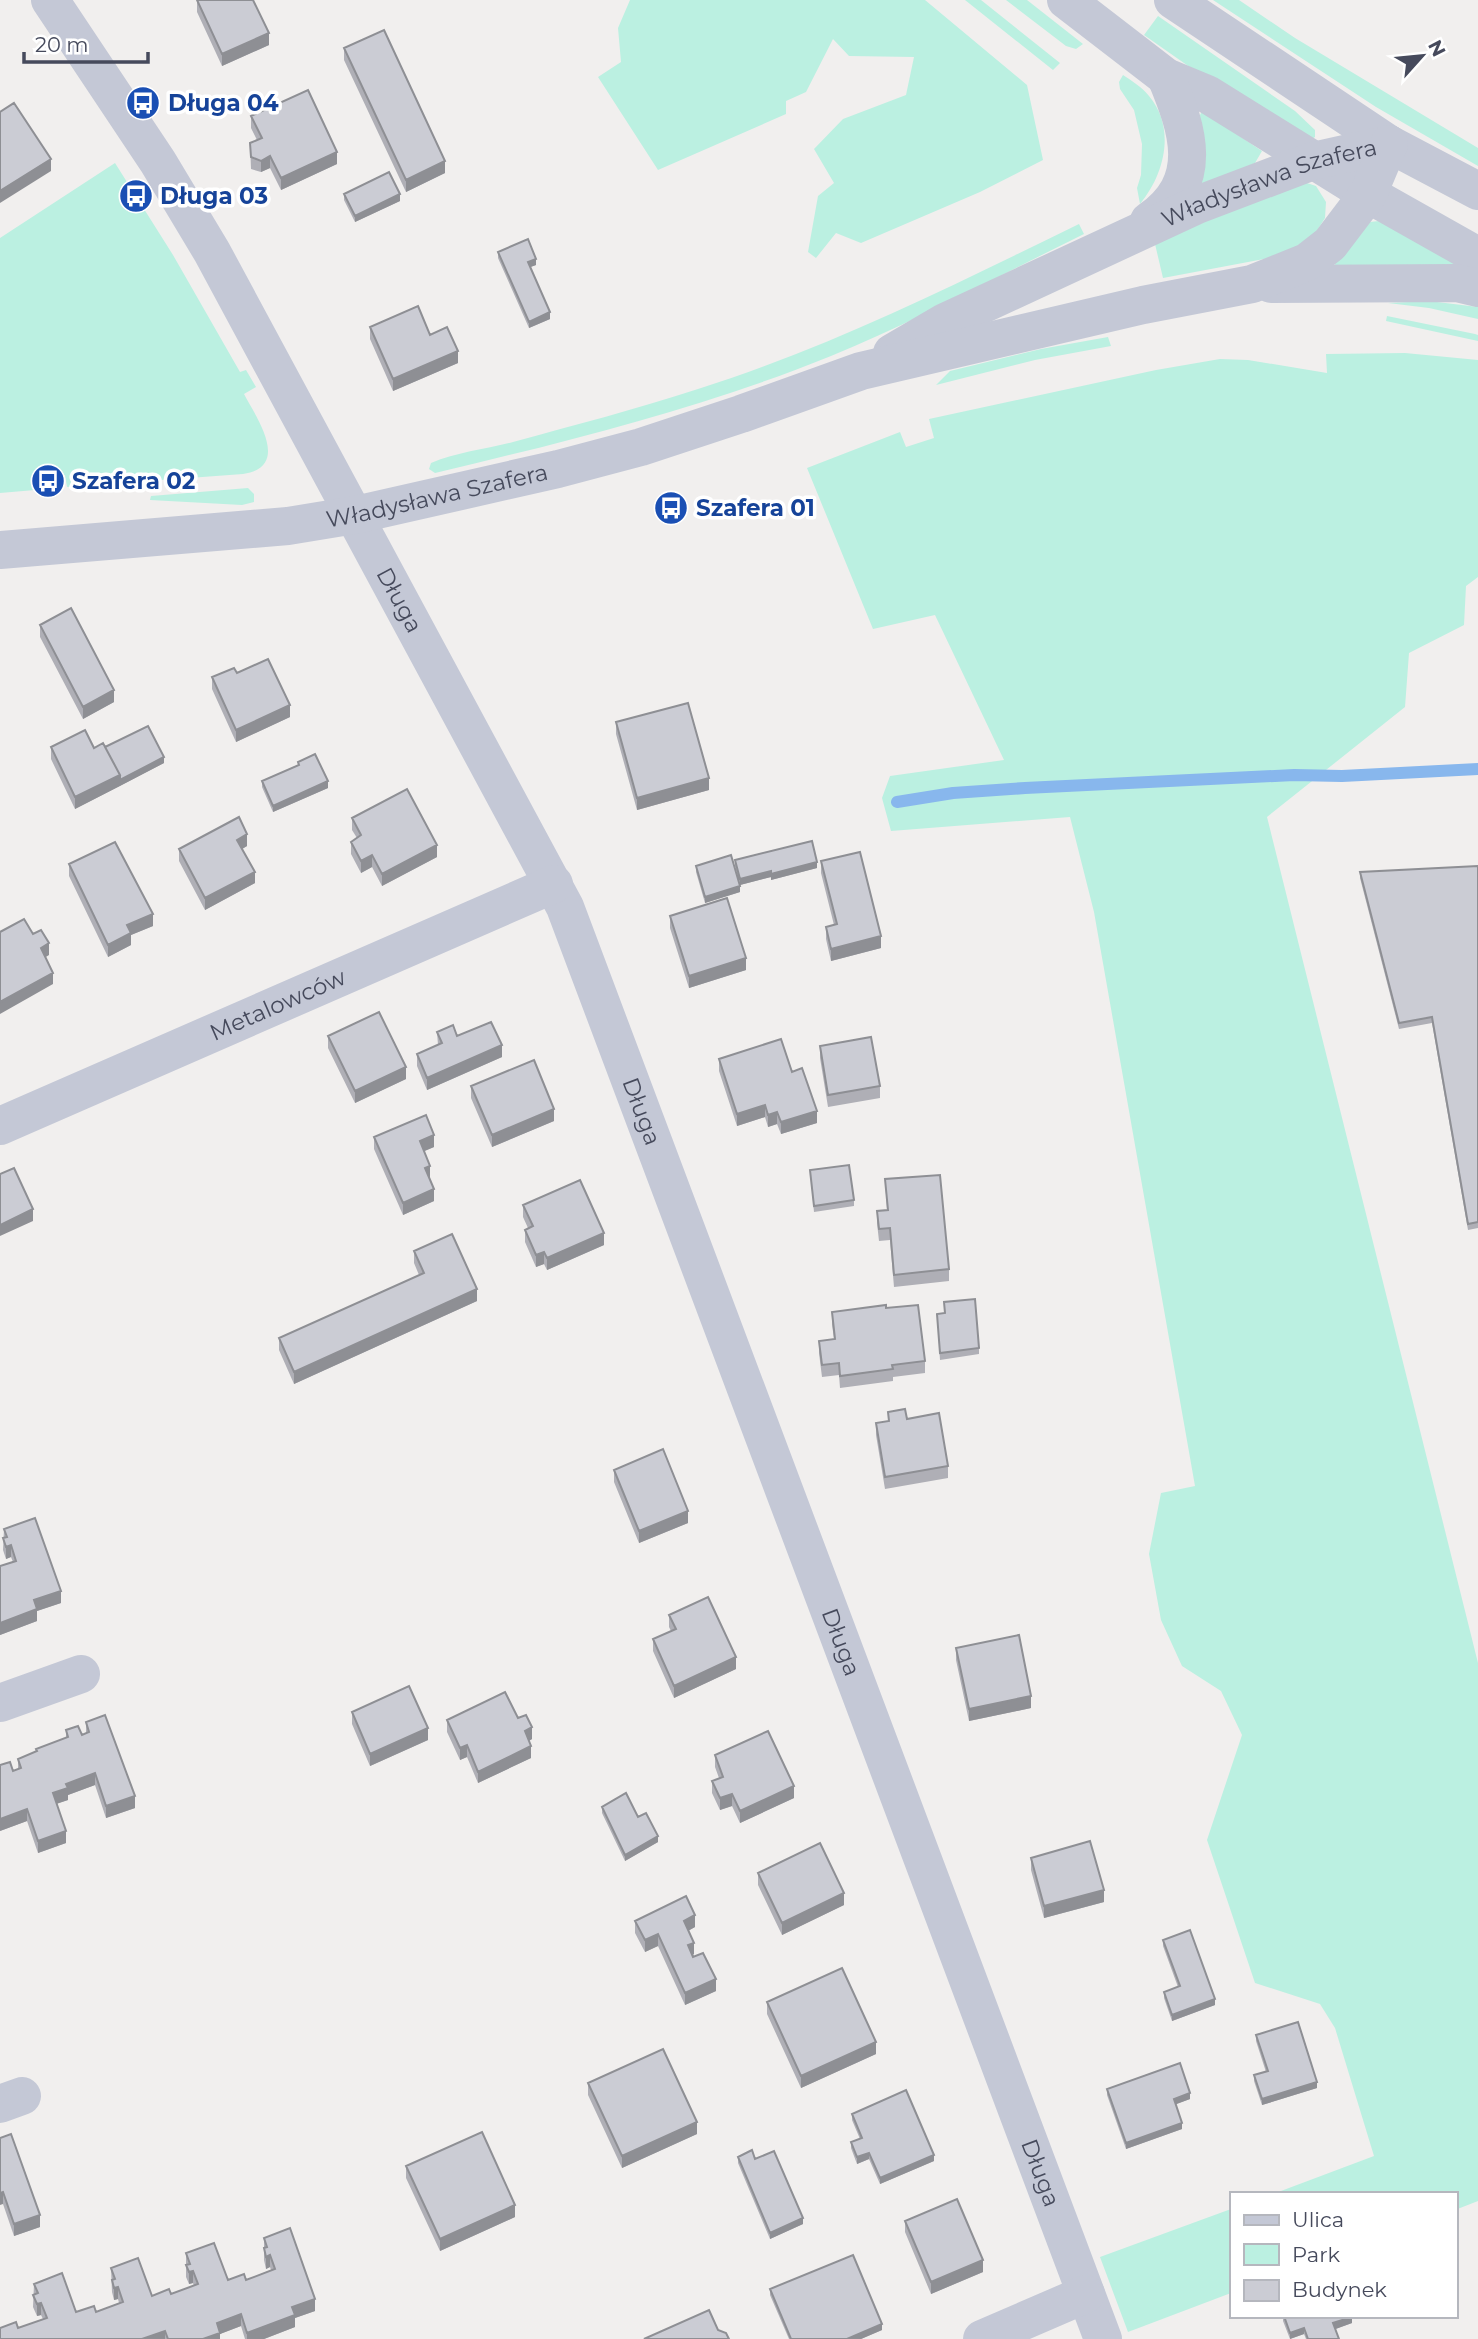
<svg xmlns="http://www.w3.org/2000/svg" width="1478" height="2339" font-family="Montserrat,sans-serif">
  <rect width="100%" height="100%" fill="#f1efee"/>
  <!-- green -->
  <path fill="#bbf0e1" d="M630,0H925L1027,85L1043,160L980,192L861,243L836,233L816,258L808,252L818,196L834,183L814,149L843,119L906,95L914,57L849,56L833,39L806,92L786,101V114L658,170L598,77L621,62L618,28Z
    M965,0H981L1060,63L1053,70Z
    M1006,0H1027L1083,44L1076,49L1066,46Z
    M1213,0H1239L1295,38L1478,148V166L1376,107Z
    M1158,16L1295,111L1315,130V137L1309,141L1221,89L1144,35Z
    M1123,75C1132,81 1142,87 1149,96C1176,128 1165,174 1140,204L1137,188L1141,175L1142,144L1134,110L1120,89L1119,82Z
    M1202,111L1262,151L1255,163L1201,188L1199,117Z
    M115,163L173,255L240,372L246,370L256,387L244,394C256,417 292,467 243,474L67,487L65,475L35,477V490L0,493V238Z
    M1298,180L1316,186L1326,202L1325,218L1311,240L1280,256L1163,278L1155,244Z
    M1379,221L1470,268L1335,266V263L1370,222Z
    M1079,224L1084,234C1000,275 917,321 831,356C703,408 569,441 435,473L429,469L431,463C457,452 486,449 513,442C575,425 637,409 698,389C833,346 952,286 1079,224Z
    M1429,301L1478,307V319L1429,308L1388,303Z
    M1387,316L1475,334L1478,335V341L1386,321Z
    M1108,337L1111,346L1035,360L936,385L950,371L1041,349Z
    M1405,353L1478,360V577L1466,586L1464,625L1409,653L1405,707L1267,817L1478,1663V2201L1455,2210V2194H1273L1374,2156L1335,2028L1320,2004L1255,1983L1207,1840L1242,1735L1221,1691L1182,1666L1161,1620L1149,1554L1161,1493L1195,1486L1094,912L1070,817L891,831L882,798L890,776L1004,760L935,615L873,629L807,468L900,432L906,447L934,438L929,419L1156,370L1220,359L1248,360L1327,373L1326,354Z
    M248,488L254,494V502L242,505L150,500L151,496Z
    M1231,2209V2293L1128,2332L1100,2257Z"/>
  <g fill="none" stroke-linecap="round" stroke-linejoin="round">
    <!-- stream -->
    <path stroke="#88b7ed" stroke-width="12" d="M897,802L953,793L1025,788L1294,775L1342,776L1478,769"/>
    <!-- minor -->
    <g stroke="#c4c8d6" stroke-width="38">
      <path id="s1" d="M50,0L158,162L212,252L565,907L1103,2339"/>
      <path d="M1066,0L1166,77L1207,94L1368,194L1478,256"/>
      <path d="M1173,0L1389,144L1478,191"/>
      <path d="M1149,221C1206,182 1188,130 1166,77"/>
      <path d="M1271,284L1457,283L1478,288"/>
      <path id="s2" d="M892,353L945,322L1197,205L1313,161L1389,144"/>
      <path id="s3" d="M0,550L288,526L355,515L558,469L641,447L741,414L861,371L1143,305L1252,284L1307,262L1330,244L1368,194L1389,144"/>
      <path id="s4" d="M0,1126L554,884"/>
      <path d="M0,1703L81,1674"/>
      <path d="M0,2104L22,2096"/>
      <path d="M982,2339L1086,2294"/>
    </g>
  </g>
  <!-- wall -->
  <path fill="#afafb6" d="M197,0L269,45L222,66L197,12Z
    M344,48L445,173L406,192L344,60Z
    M251,116L337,164L281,190L270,168L261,172L251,169L250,143L257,140L251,128Z
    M344,194L400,201L355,222L344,200Z
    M498,252L536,265L530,267L550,319L529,328L498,258Z
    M370,327L430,335L458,363L393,391L370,339Z
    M40,625L114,702L83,719L40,637Z
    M237,673L290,717L236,742L212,689V677Z
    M616,722L709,790L637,810L616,734Z
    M51,747H105L164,763L75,809L51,759Z
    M298,762L328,788L273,812L262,787V781L298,765Z
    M352,818L437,857L382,886L372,867L361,873L351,854V842L357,838L352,830Z
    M247,846L242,849L255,883L205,910L179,861V849Z
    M735,860L817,868L771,880V877L740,885L735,866Z
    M821,861L881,948L831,961L826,939V927L834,925L821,873Z
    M69,864L153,926L131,935V945L108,957L69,876Z
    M696,866L740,892L705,903L696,872Z
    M1478,866V1228L1468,1230L1432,1023L1399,1029L1360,878V872Z
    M670,916L746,970L689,988L670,928Z
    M437,1032L457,1036L502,1057L427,1090L417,1066V1054L438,1045Z
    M328,1036L406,1079L355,1103L328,1048Z
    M820,1046L880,1086V1098L828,1107L820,1058Z
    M719,1059L792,1072L817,1123L781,1134L777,1124L768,1127L765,1117L737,1126L719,1071Z
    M471,1086L554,1121L492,1147L471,1098Z
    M374,1137L434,1147L424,1151L434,1201L403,1215L374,1149Z
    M810,1170L854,1200V1206L814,1212Z
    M885,1179L949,1269V1281L894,1287L890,1240L879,1241L877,1223V1211L887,1210Z
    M523,1205L604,1245L547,1270L544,1264L536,1267L525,1242V1230L528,1228L523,1217Z
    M414,1251L477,1301L294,1384L279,1350V1338L419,1275L414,1263Z
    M886,1308L925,1361V1373L893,1377V1381L840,1388L839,1375L822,1377L819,1353V1341L834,1339L832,1324V1312Z
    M945,1313L979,1348V1354L940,1360L937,1314Z
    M888,1412L948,1466V1478L885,1489L876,1435V1423L888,1422Z
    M614,1470L688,1523L639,1543L614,1482Z
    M4,1529L61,1603L37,1611V1621L0,1635V1566L13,1562L11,1557L6,1559L3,1550Z
    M669,1615L736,1669L674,1698L653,1651V1639L671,1631L669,1627Z
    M956,1648L1031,1708L969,1721L956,1660Z
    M352,1712L428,1740L370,1766L352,1724Z
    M518,1718L532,1739L529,1741L531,1758L478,1783L467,1757L460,1760L447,1732V1720Z
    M86,1722L135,1808L106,1818L95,1785L68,1795V1800L56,1804L66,1843L38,1853L27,1821L0,1831L13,1771L18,1769V1759L36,1752V1749L66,1738V1730L82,1735L86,1734Z
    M715,1755L794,1798L740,1823L732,1806L720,1810L712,1793V1781L719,1778L715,1767Z
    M602,1807L638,1817L658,1842L625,1861L602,1813Z
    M1031,1858L1104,1902L1044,1918L1031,1870Z
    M758,1873L844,1905L782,1935L758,1885Z
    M635,1921L695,1927L688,1931L694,1954L693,1955L716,1991L685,2005L658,1946L645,1952L635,1933Z
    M1163,1940L1215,2005L1172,2021L1164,1998V1992L1178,1987L1163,1946Z
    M767,2002L876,2054L801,2088L767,2014Z
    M1256,2035L1317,2088L1262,2105L1254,2081V2075L1266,2072L1256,2041Z
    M588,2083L697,2134L622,2168L588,2095Z
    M1107,2089L1190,2099L1176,2104L1182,2129L1126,2149L1107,2095Z
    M852,2114L934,2161L880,2184L869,2159L857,2164L851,2148V2142L860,2139L852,2120Z
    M0,2138L40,2227L14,2236L3,2204Z
    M738,2157L755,2159L803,2224L770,2239L738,2163Z
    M406,2166L515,2217L440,2251L406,2178Z
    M905,2221L983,2272L931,2294L905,2232Z
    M264,2238L315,2311L295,2318V2327L264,2339H245L241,2326L220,2334V2339H0L18,2328L43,2319L41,2315L37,2316L33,2307L34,2284L76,2312H96L119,2303L118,2299L114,2300L112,2292L111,2268L152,2296L171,2294L194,2286L193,2283L189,2284L186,2277V2253L228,2280H246L271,2270L270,2267L266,2269L264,2260Z
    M770,2289L882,2330L861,2339H789L770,2295Z
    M1283,2316L1352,2323L1335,2329L1339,2339H1306L1304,2334L1290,2339L1283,2321Z"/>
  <!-- shaded-wall -->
  <path fill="#8e8f94" d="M269,33V45L222,66V54Z
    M337,152V164L281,190V178Z
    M270,156V168L261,172V161Z
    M51,159V171L0,203V191Z
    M445,161V173L406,192V180Z
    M400,194V201L355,222V216Z
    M536,259V265L528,268V262Z
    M550,312V319L529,328V322Z
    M458,351V363L393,391V379Z
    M114,690V702L83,719V707Z
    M290,705V717L236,742V730Z
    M164,757V763L120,786V780Z
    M120,775V786L75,809V797Z
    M709,778V790L637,810V798Z
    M328,781V788L273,812V806Z
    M247,834V846L237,852V840Z
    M437,845V857L382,886V874Z
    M372,855V867L361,873V861Z
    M817,862V868L771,880V874Z
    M771,871V877L740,885V879Z
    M255,872V883L205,910V898Z
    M740,886V892L705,903V897Z
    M153,914V926L131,935V945L108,957V945L127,925Z
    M881,936V948L831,961V949Z
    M49,943V955L41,960V948Z
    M746,958V970L689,988V976Z
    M53,973V984L0,1014V1002Z
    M502,1045V1057L427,1090V1078Z
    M406,1067V1079L355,1103V1091Z
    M765,1105V1117L737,1126V1114Z
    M554,1109V1121L492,1147V1135Z
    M817,1111V1123L781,1134V1122Z
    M777,1112V1124L768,1127V1115Z
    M434,1135V1147L420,1153V1141Z
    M430,1166V1178L425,1180V1168Z
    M434,1189V1201L403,1215V1203Z
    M33,1209V1221L0,1236V1225Z
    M604,1233V1245L547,1270V1258Z
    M544,1252V1264L536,1267V1255Z
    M477,1289V1301L294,1384V1372Z
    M688,1511V1523L639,1543V1531Z
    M11,1545V1557L6,1559V1547Z
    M61,1591V1603L37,1611V1621L0,1635V1623L34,1600Z
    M736,1657V1669L674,1698V1686Z
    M1031,1696V1708L969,1721V1709Z
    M532,1727V1739L525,1743V1731Z
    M428,1728V1740L370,1766V1754Z
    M467,1745V1757L460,1760V1748Z
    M531,1746V1758L478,1783V1772Z
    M95,1773V1785L68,1795V1800L53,1805V1793L66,1784Z
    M794,1786V1798L740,1823V1811Z
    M732,1794V1806L720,1810V1798Z
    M135,1796V1808L106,1818V1806Z
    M27,1809V1821L0,1831V1819Z
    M66,1831V1843L38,1853V1841Z
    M658,1836V1842L625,1861V1855Z
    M1104,1890V1902L1044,1918V1906Z
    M844,1893V1905L782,1935V1923Z
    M695,1915V1927L684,1933V1921Z
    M658,1934V1946L645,1952V1940Z
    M694,1943V1954L688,1957V1945Z
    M716,1979V1991L685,2005V1993Z
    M1215,1999V2005L1172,2021V2015Z
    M876,2042V2054L801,2088V2076Z
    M1317,2082V2088L1262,2105V2099Z
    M1190,2093V2099L1174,2105V2099Z
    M697,2122V2134L622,2168V2156Z
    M1182,2123V2129L1126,2149V2143Z
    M869,2153V2159L857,2164V2157Z
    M934,2155V2161L880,2184V2178Z
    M3,2192V2204L0,2205V2193Z
    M515,2205V2217L440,2251V2239Z
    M40,2215V2227L14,2236V2224Z
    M803,2218V2224L770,2239V2233Z
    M270,2255V2267L266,2269V2257Z
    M983,2260V2272L931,2294V2282Z
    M193,2271V2283L189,2284V2272Z
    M118,2287V2299L114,2300V2288Z
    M315,2299V2311L295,2318V2327L264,2339H247V2333L292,2307Z
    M41,2303V2315L37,2316V2304Z
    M241,2314V2326L220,2334V2339H203L217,2323Z
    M1352,2317V2323L1333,2330V2323Z
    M882,2324V2330L861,2339H847Z
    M1304,2328V2334L1290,2339V2333Z
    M165,2331V2339H142Z"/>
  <!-- building -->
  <path fill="#cbccd4" stroke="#8e8f94" stroke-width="2" d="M197,0H253L269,33L222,54Z
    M384,30L445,161L406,180L344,48Z
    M308,90L337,152L281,178L270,156L261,161L251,157L250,143L262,138L251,116Z
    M14,103L51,159L0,191V112Z
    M389,172L400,194L355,216L344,194Z
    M528,239L536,259L528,262L550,312L529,322L498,252Z
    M418,306L430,335L447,327L458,351L393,379L370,327Z
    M71,608L114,690L83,707L40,625Z
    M268,659L290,705L236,730L212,677L234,668L237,673Z
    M688,703L709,778L637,798L616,722Z
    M148,726L164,757L120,780V775L105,747Z
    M85,730L94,748L103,743L120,775L75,797L51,747Z
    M315,754L328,781L273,806L262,781L299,765L298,762Z
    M407,789L437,845L382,874L372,855L361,861L351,842L361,835L352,818Z
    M239,817L247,834L237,840L255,872L205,898L179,849Z
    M812,841L817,862L771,874V871L740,879L735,860Z
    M115,842L153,914L127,925L131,933L108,945L69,864Z
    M860,852L881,936L831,949L826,927L837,924L821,861Z
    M731,855L740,886L705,897L696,866Z
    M1478,866V1222L1468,1224L1432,1017L1399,1023L1360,872Z
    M727,898L746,958L689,976L670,916Z
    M24,919L33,934L41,930L49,943L41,948L53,973L0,1002V932Z
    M379,1012L406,1067L355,1091L328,1036Z
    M491,1022L502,1045L427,1078L417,1054L442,1043L437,1032L453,1025L457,1036Z
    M871,1037L880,1086L828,1095L820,1046Z
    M781,1039L792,1072L802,1068L817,1111L781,1122L777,1112L768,1115L765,1105L737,1114L719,1059Z
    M534,1060L554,1109L492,1135L471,1086Z
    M426,1115L434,1135L420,1141L430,1166L425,1168L434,1189L403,1203L374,1137Z
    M849,1165L854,1200L814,1206L810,1170Z
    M14,1168L33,1209L0,1225V1174Z
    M940,1175L949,1269L894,1275L890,1228L879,1229L877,1211L888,1210L885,1179Z
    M580,1180L604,1233L547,1258L544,1252L536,1255L525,1230L533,1226L523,1205Z
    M452,1234L477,1289L294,1372L279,1338L424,1273L414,1251Z
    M975,1299L979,1348L940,1353L937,1314L945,1313L944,1302Z
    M886,1305V1308L918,1305L925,1361L892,1365L893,1369L840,1376L839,1363L822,1365L819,1341L835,1339L832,1312Z
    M905,1409L907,1419L939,1413L948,1466L885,1477L876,1423L889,1421L888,1412Z
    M663,1449L688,1511L639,1531L614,1470Z
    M35,1518L61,1591L34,1600L37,1609L0,1623V1566L16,1561L11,1545L6,1547L3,1538L7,1537L4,1529Z
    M708,1597L736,1657L674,1686L653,1639L676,1629L669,1615Z
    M1019,1635L1031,1696L969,1709L956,1648Z
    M409,1686L428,1728L370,1754L352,1712Z
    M505,1692L518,1718L526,1715L532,1727L525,1731L531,1746L478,1772L467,1745L460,1748L447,1720Z
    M105,1715L135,1796L106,1806L95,1773L66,1784L68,1788L53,1793L66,1831L38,1841L27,1809L0,1819V1765L10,1762L13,1771L21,1768L18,1759L37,1751L36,1749L68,1737L66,1730L78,1726L82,1735L89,1732L86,1722Z
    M768,1731L794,1786L740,1811L732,1794L720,1798L712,1781L723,1777L715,1755Z
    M626,1793L638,1817L646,1813L658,1836L625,1855L602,1807Z
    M1090,1841L1104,1890L1044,1906L1031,1858Z
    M820,1843L844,1893L782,1923L758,1873Z
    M686,1896L695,1915L684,1921L694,1943L688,1945L693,1957L703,1953L716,1979L685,1993L658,1934L645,1940L635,1921Z
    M1190,1930L1215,1999L1172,2015L1164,1992L1180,1986L1163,1940Z
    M842,1968L876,2042L801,2076L767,2002Z
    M1298,2022L1317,2082L1262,2099L1254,2075L1268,2071L1256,2035Z
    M663,2049L697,2122L622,2156L588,2083Z
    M1180,2063L1190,2093L1174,2099L1182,2123L1126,2143L1107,2089Z
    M906,2090L934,2155L880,2178L869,2153L857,2157L851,2142L862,2138L852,2114Z
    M482,2132L515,2205L440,2239L406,2166Z
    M11,2134L40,2215L14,2224L3,2192L0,2193V2138Z
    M752,2150L755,2159L774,2151L803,2218L770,2233L738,2157Z
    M957,2199L983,2260L931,2282L905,2221Z
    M290,2228L315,2299L292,2307L295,2315L247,2333L241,2314L217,2323L220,2333L203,2339H168L165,2331L142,2339H0V2328L16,2322L18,2328L47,2318L41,2303L37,2304L33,2295L38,2293L34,2284L62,2273L76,2312L94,2306L96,2312L123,2302L118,2287L114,2288L112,2280L115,2279L111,2268L138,2258L152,2296L169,2289L171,2294L198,2284L193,2271L189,2272L186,2265L190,2264L186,2253L214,2243L228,2280L244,2274L246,2280L275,2269L270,2255L266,2257L264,2248L267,2247L264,2238Z
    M853,2255L882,2324L847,2339H791L770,2289Z
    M709,2310L718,2330L726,2333L729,2339H644Z
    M1284,2316H1352V2317L1333,2323L1339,2339H1308L1304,2328L1290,2333Z"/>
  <!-- icons -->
  <defs>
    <g id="bus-disc" transform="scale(1.75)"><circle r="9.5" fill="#1a4fb4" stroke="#fff"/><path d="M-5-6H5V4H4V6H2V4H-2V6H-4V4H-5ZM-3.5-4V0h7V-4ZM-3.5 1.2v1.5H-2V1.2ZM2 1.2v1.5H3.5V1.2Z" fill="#fff"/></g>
  </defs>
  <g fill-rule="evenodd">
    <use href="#bus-disc" x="143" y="103"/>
    <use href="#bus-disc" x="136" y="196"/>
    <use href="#bus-disc" x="48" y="481"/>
    <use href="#bus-disc" x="671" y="508"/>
  </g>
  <g text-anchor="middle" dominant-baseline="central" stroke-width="7" stroke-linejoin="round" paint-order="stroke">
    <!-- transit labels -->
    <g font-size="23" font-weight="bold" fill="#164399" stroke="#fff" text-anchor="start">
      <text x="168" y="103">Długa 04</text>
      <text x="160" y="196">Długa 03</text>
      <text x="72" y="481">Szafera 02</text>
      <text x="696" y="508">Szafera 01</text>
    </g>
    <!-- street labels -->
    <g font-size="23" fill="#464a5c" stroke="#fff">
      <text stroke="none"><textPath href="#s2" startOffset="415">Władysława Szafera</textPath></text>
      <text stroke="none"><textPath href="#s3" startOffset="441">Władysława Szafera</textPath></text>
      <text stroke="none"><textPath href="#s1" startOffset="695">Długa</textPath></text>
      <text stroke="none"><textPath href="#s4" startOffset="303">Metalowców</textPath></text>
      <text stroke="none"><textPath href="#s1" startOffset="1262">Długa</textPath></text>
      <text stroke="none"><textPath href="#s1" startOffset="1829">Długa</textPath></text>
      <text stroke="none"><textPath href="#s1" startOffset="2396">Długa</textPath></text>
    </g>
  </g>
  <!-- legend -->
  <rect x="1230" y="2192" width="228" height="126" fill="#ffffff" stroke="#b5b7be" stroke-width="2"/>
  <rect x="1244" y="2215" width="35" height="10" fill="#c4c8d6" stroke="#b5b7be" stroke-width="2"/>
  <text x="1292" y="2227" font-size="21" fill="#464a5c">Ulica</text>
  <rect x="1244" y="2244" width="35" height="21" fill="#bbf0e1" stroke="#b5b7be" stroke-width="2"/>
  <text x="1292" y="2262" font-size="21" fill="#464a5c">Park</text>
  <rect x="1244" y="2280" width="35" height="21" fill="#cbccd4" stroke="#b5b7be" stroke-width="2"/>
  <text x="1292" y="2297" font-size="21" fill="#464a5c">Budynek</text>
  <!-- north arrow -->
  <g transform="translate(1422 56) rotate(63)" stroke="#ffffff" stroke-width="5" paint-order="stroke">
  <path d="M0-5L12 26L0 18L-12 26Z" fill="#464a5c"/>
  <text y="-10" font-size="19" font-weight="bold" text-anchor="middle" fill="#464a5c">N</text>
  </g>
  <!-- scale -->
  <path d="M24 52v10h124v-10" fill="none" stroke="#464a5c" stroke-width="3.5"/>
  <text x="35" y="52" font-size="21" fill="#464a5c" stroke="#ffffff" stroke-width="5" paint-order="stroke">20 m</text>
</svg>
